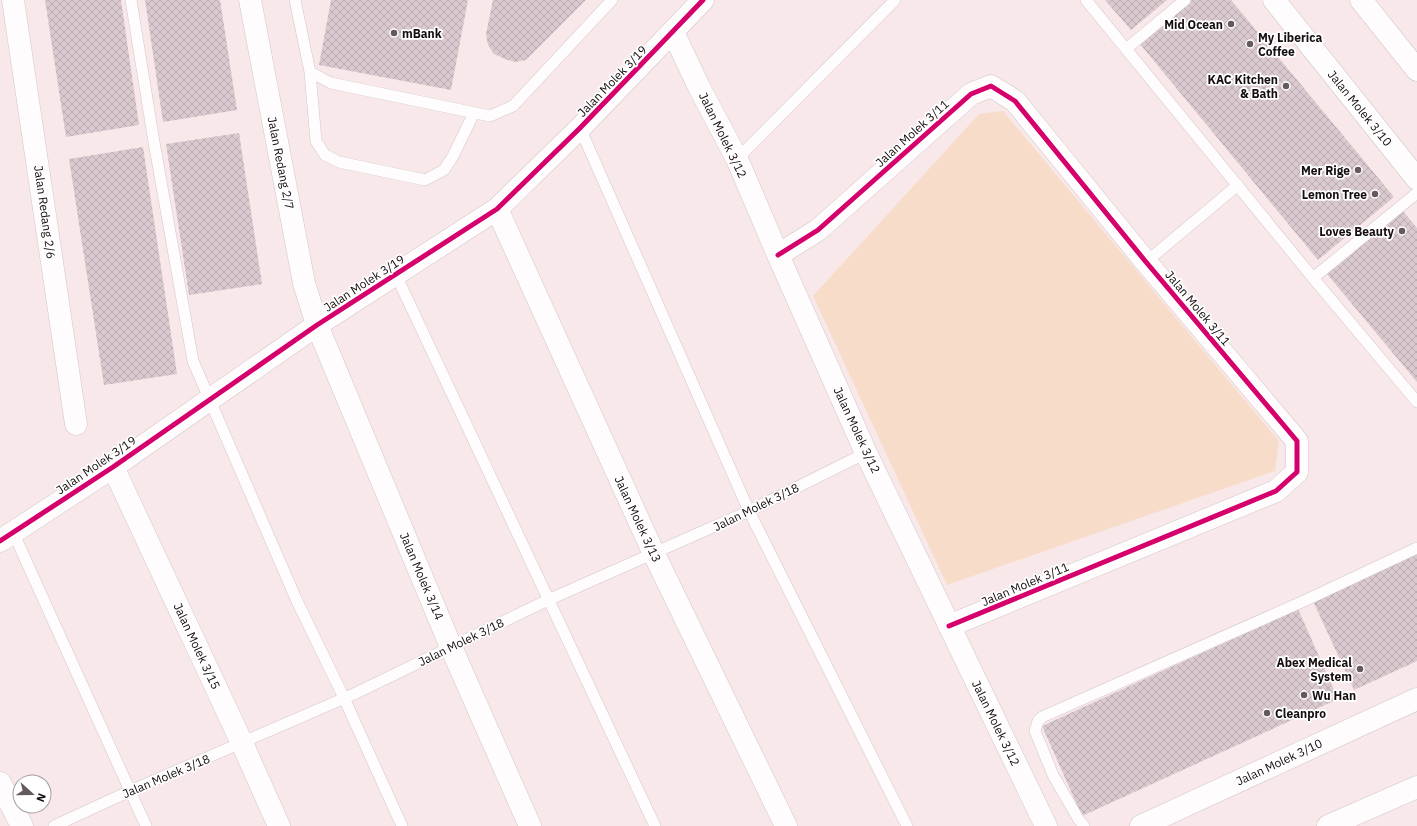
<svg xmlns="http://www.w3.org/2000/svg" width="1417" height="826" font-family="'IBM Plex Sans',sans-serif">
  <defs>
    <pattern id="building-cross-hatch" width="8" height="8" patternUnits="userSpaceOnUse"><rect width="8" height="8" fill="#dacad0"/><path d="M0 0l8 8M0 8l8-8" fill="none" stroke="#baacb1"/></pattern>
  </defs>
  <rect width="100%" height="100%" fill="#f9e8ea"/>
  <!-- green -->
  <path fill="#f7ddc9" d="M1003,111L1279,441L1275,471L947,585L813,296L979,114Z"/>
  <!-- building -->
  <path fill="url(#building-cross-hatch)" d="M45,0H121L139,125L66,137Z
    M145,0H220L237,110L163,122Z
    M331,0H468L451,90L319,65Z
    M493,0H586L526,60L515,62L505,59L494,54L488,45L486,34Z
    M1105,0H1167L1131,30Z
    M1192,0H1231L1394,197L1318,260L1140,44Z
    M239,133L262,284L189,295L166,144Z
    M143,147L177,374L104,385L69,159Z
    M1403,211L1417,228V382L1327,274Z
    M1417,552V661L1354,690L1313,601Z
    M1298,609L1338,699L1082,816L1042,726Z"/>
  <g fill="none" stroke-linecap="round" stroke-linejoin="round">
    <!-- lane casing -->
    <g stroke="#d2c6c7" stroke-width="12">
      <path id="lane" d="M131,0L154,142L193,361L296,599L344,698L402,826
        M295,0L310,72L331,83L490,116L513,106L612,0
        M1086,0L1313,278L1417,402
        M1126,49L1185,0
        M310,72L316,141L325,155L339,162L425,180L444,170L453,156L474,113
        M580,128L749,511L907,826
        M737,159L895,0
        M1146,262L1238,185
        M396,275L655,826
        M1313,278L1417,193
        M13,532L146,826
        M54,826L130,791L354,694L548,600L749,511L866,453
        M1084,826L1079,820L1053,775L1035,731L1038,721L1042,717L1304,601L1417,548"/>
    </g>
    <!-- street casing -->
    <g stroke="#d2c6c7" stroke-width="23">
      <path id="street" d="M13,0L76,424
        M250,0L304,283L317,325L451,647L530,826
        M1274,0L1417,179
        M673,32L699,87L737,159L778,255L866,453L1046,826
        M497,209L654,554L786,826
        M778,255L818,230L971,94L991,86L1015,101L1146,262L1297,441V472L1276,491L949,626
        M113,467L242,743L279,826
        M0,541L113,467L317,325L497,209L580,128L703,0
        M0,783L22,826
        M1141,826L1417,699"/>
    </g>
    <!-- secondary casing -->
    <g stroke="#d2c6c7" stroke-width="23">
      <path id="secondary" d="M1328,826L1417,787"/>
    </g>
    <!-- primary casing -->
    <g stroke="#d2c6c7" stroke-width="23">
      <path id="primary" d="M1361,0L1417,70"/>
    </g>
    <!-- lane -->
    <use href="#lane" stroke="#fefcfc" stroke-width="11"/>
    <!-- street -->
    <use href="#street" stroke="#fefcfc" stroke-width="22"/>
    <!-- secondary -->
    <use href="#secondary" stroke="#fefcfc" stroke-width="22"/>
    <!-- primary -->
    <use href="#primary" stroke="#fefcfc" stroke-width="22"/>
    <!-- cycleway casing -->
    <g stroke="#fff" stroke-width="8">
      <path id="cycleway" d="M778,255L818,230L971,94L991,86L1015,101L1146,262L1297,441V472L1276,491L949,626
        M0,541L113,467L317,325L497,209L580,128L703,0"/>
    </g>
    <!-- cycleway -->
    <use href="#cycleway" stroke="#d6006c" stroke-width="5"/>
  </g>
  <!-- markers -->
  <g fill="#655a5b" stroke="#fff" stroke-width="1.5">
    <circle cx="1231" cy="24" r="4"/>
    <circle cx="394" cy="33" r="4"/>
    <circle cx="1250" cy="44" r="4"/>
    <circle cx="1286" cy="86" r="4"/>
    <circle cx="1358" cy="170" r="4"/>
    <circle cx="1375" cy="194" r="4"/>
    <circle cx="1402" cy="231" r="4"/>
    <circle cx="1360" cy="669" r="4"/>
    <circle cx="1304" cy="695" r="4"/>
    <circle cx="1267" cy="713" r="4"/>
  </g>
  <g text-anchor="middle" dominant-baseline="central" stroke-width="3.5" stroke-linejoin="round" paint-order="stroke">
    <!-- poi labels -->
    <g font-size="12" font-weight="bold" fill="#160d0e" stroke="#fff" text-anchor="end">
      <text x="1223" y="24">Mid Ocean</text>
      <text x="402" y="33" text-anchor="start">mBank</text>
      <text x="1258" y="37" text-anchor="start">My Liberica<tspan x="1258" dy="14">Coffee</tspan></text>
      <text x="1278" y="79">KAC Kitchen<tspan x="1278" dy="14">&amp; Bath</tspan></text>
      <text x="1350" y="170">Mer Rige</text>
      <text x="1367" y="194">Lemon Tree</text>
      <text x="1394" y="231">Loves Beauty</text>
      <text x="1352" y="662">Abex Medical<tspan x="1352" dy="14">System</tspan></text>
      <text x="1312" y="695" text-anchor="start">Wu Han</text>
      <text x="1275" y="713" text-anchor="start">Cleanpro</text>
    </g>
    <!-- street labels -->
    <g font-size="12" fill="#160d0e" stroke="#fff">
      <text transform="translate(612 81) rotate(-46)">Jalan Molek 3/19</text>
      <text transform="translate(1360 108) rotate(51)">Jalan Molek 3/10</text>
      <text transform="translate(912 133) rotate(-42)">Jalan Molek 3/11</text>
      <text transform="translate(723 135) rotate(64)">Jalan Molek 3/12</text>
      <text transform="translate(281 163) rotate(79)">Jalan Redang 2/7</text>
      <text transform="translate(45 212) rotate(82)">Jalan Redang 2/6</text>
      <text transform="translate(364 283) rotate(-33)">Jalan Molek 3/19</text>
      <text transform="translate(1198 308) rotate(50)">Jalan Molek 3/11</text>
      <text transform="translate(857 430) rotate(65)">Jalan Molek 3/12</text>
      <text transform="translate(96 465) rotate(-34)">Jalan Molek 3/19</text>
      <text transform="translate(756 507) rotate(-26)">Jalan Molek 3/18</text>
      <text transform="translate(638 519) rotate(65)">Jalan Molek 3/13</text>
      <text transform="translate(422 576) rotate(67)">Jalan Molek 3/14</text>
      <text transform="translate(1025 584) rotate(-23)">Jalan Molek 3/11</text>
      <text transform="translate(461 642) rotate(-26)">Jalan Molek 3/18</text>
      <text transform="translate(197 646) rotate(65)">Jalan Molek 3/15</text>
      <text transform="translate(996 723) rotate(64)">Jalan Molek 3/12</text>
      <text transform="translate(1279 762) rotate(-25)">Jalan Molek 3/10</text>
      <text transform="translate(166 776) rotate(-23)">Jalan Molek 3/18</text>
    </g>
  </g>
  <!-- north arrow -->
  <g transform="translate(32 794) rotate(111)"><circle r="19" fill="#ffffff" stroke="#a29e9f"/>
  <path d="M0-3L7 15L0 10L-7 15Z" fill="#655a5b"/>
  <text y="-6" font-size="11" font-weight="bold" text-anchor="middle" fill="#160d0e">N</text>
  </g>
</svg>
